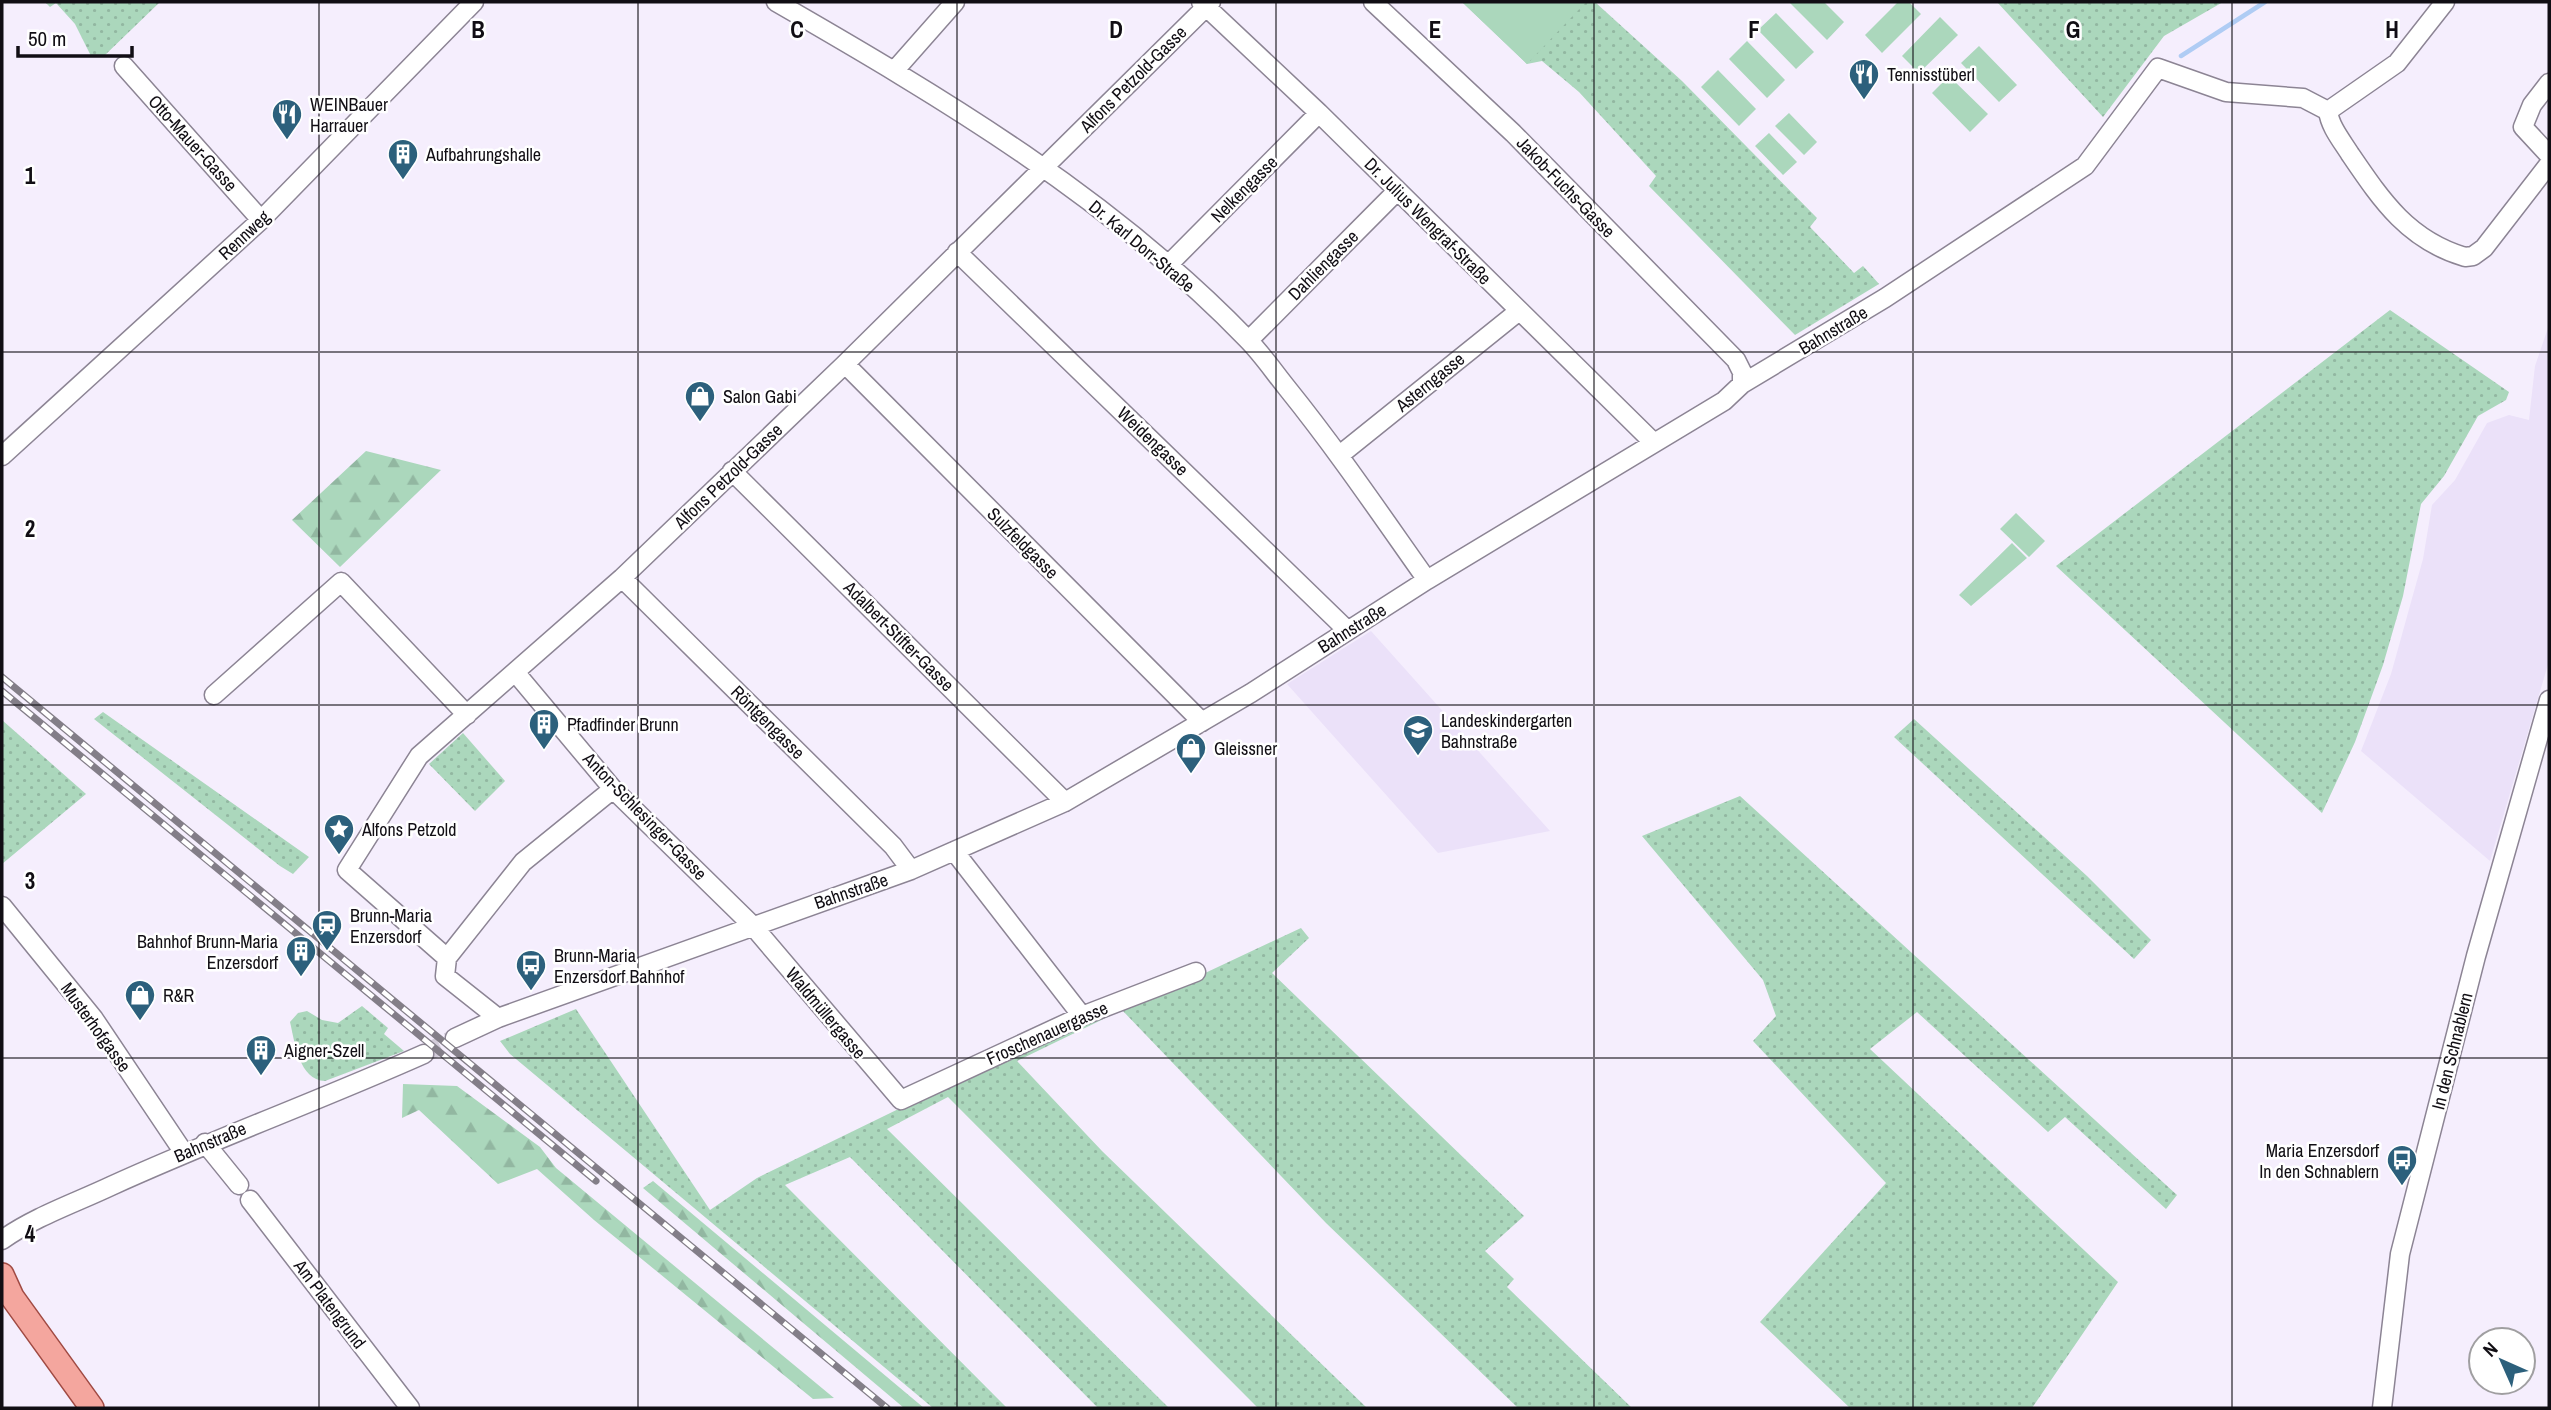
<svg xmlns="http://www.w3.org/2000/svg" width="2551" height="1410" font-family="'Archivo Narrow',sans-serif">
  <defs>
    <pattern id="grass-dots" width="8" height="8" patternUnits="userSpaceOnUse" patternTransform="scale(1.75)"><rect width="8" height="8" fill="#abd7bc"/><path d="M2 2h.1M6 6h.1" fill="none" stroke="#92b7a1" stroke-width="1.8" stroke-linecap="round"/></pattern>
    <pattern id="forest-firs" width="22" height="20" patternUnits="userSpaceOnUse" patternTransform="scale(1.75)"><rect width="22" height="20" fill="#abd7bc"/><path d="M5 1l3.5 6h-7zM16 11l3.5 6h-7z" fill="#92b7a1"/></pattern>
  </defs>
  <rect width="100%" height="100%" fill="#f5eefd"/>
  <!-- built -->
  <path fill="#ebe1f9" d="M2549,325V661L2490,861L2361,751L2391,674L2423,559L2432,505L2455,480L2487,423L2509,415L2529,420L2535,366Z
    M1371,631L1550,831L1438,853L1287,684Z"/>
  <!-- grass -->
  <path fill="url(#grass-dots)" d="M45,2H160L104,56H91L75,24L56,3L50,7Z
    M1462,2H1595L1682,81L1817,218L1810,227L1854,273L1863,266L1879,284L1795,335L1649,186L1656,176L1579,92L1542,61L1527,64Z
    M1997,2H2223L2164,36L2103,117Z
    M2390,310L2509,392L2506,400L2478,416L2444,476L2421,504L2403,596L2383,665L2355,742L2322,813L2056,566Z
    M103,712L309,857L293,874L280,866L94,719Z
    M1914,719L2087,876L2151,940L2134,959L1894,737Z
    M2,720L86,794L2,864Z
    M463,733L505,781L475,811L429,764Z
    M1740,796L2177,1195L2166,1209L2065,1117L2048,1132L1917,1012L1870,1049L2118,1282L2032,1408H1850L1760,1322L1886,1183L1753,1041L1776,1016L1763,980L1642,836Z
    M1301,928L1309,938L1272,973L1524,1216L1485,1251L1514,1279L1507,1287L1632,1408H1518L1326,1223L1122,1010L1017,1061L1102,1151L1367,1408H1258L948,1097L887,1129L1169,1408H1098L850,1157L785,1185L1007,1408H933L510,1054L500,1041L576,1009L710,1210L757,1178L1087,1017L1203,974Z
    M362,1006L388,1028L384,1034L404,1051L325,1081C299,1080 295,1043 290,1022L298,1013L307,1011L322,1020L338,1023Z"/>
  <!-- forest -->
  <path fill="url(#forest-firs)" d="M366,451L441,470L340,567L292,520Z
    M403,1084L457,1086L540,1147L556,1168L834,1398L813,1399L594,1220L537,1169L498,1184L419,1110L402,1118Z
    M653,1181L924,1408H904L643,1188Z"/>
  <!-- park -->
  <path fill="#abd7bc" d="M1462,2H1586L1527,64Z
    M1789,2H1824L1844,22L1827,40Z
    M1898,2H1909L1921,14L1882,53L1865,35Z
    M1776,13L1814,52L1796,69L1758,30Z
    M1940,17L1958,35L1919,73L1902,56Z
    M1747,41L1785,80L1767,98L1729,59Z
    M1979,46L2017,85L1999,102L1961,63Z
    M1718,70L1756,109L1739,126L1701,87Z
    M1949,76L1988,114L1970,132L1932,93Z
    M1789,113L1817,142L1804,155L1775,126Z
    M1769,133L1797,162L1783,175L1755,146Z
    M2016,513L2045,541L2029,557L2000,529Z
    M2012,543L2027,558L1971,606L1959,595Z"/>
  <g fill="none" stroke-linecap="round" stroke-linejoin="round">
    <!-- stream -->
    <path stroke="#afccf4" stroke-width="4.5" d="M2181,56L2265,2"/>
    <!-- minor-tunnel -->
    <path stroke="#d3ccda" stroke-width="18" stroke-dasharray="18 9" stroke-linecap="butt" d="M424,1054L455,1038"/>
    <!-- minor casing -->
    <g stroke="#8c8494" stroke-width="21">
      <path id="minor" d="M776,2C943,98 1112,199 1247,339C1262,354 1274,372 1287,388C1337,450 1381,515 1427,580
        M1201,2L1319,113L1653,442
        M1373,2L1513,133L1736,360L1742,372V384
        M124,66L261,220
        M895,70L955,2
        M2549,83L2532,105L2523,127L2549,155
        M2328,111C2330,127 2342,141 2350,154C2382,201 2408,240 2465,257L2473,256L2484,248L2549,164
        M2328,111L2397,63L2445,2
        M957,252L1347,630
        M1169,264L1319,113
        M1249,340L1397,191
        M845,364L1202,722
        M1341,454L1519,311
        M2,456L261,220L474,2
        M732,471L1065,802
        M622,578L893,846L911,870
        M515,672L613,789L752,925L901,1100L1082,1016L1196,972
        M214,695L341,582L467,715
        M954,851L1082,1016
        M2,906L94,1019L184,1153
        M447,958L347,870L419,756L622,578L845,364L1211,2
        M447,958L523,862L613,789
        M447,958L445,976L498,1018
        M455,1038L498,1018L911,870L1065,802L1251,693L1427,580L1724,401L1742,384L1885,298L2085,166L2158,68L2226,92L2303,98L2328,111
        M205,1143L239,1185
        M250,1200L410,1408
        M2,1240C34,1217 75,1203 111,1186C214,1139 321,1100 424,1054
        M2382,1408L2400,1254L2476,956L2549,700"/>
    </g>
    <!-- major casing -->
    <g stroke="#a04a43" stroke-width="26">
      <path id="major" d="M2,1275L12,1297L92,1408"/>
    </g>
    <!-- minor -->
    <use href="#minor" stroke="#fff" stroke-width="18"/>
    <!-- major -->
    <use href="#major" stroke="#f4a69e" stroke-width="23"/>
    <!-- rail casing -->
    <g stroke="#837e88" stroke-width="7">
      <path id="rail" d="M2,677L887,1408
        M2,691L596,1181"/>
    </g>
    <!-- rail -->
    <use href="#rail" stroke="#fff" stroke-width="4.5" stroke-dasharray="13" stroke-linecap="butt"/>
  </g>
  <!-- grid -->
  <path fill="none" stroke="#110e14" stroke-width="2" stroke-opacity="0.55" d="M319,2V1408M638,2V1408M957,2V1408M1276,2V1408M1594,2V1408M1913,2V1408M2232,2V1408M2,352H2549M2,705H2549M2,1058H2549"/>
  <!-- icons -->
  <defs>
    <g id="restaurant-pin" transform="scale(1.575)"><path d="M0 17L-7.5 6A9.5 9.5 0 1 1 7.5 6Z" fill="#2c607c" stroke="#fff"/><path d="M-5-6h1v4h1v-4h1v4h1v-4h1v5L-1.5 .5V6h-2V.5L-5-1ZM5-6V6H3V1.5H1.5Q1.5-4 5-6Z" fill="#fff"/></g>
    <g id="building-pin" transform="scale(1.575)"><path d="M0 17L-7.5 6A9.5 9.5 0 1 1 7.5 6Z" fill="#2c607c" stroke="#fff"/><path d="M-4-6H4V6H1V3H-1V6H-4ZM-2.5-4.3h1.7v1.8h-1.7ZM.8-4.3h1.7v1.8H.8ZM-2.5-1h1.7V.8h-1.7ZM.8-1h1.7V.8H.8Z" fill="#fff"/></g>
    <g id="shop-pin" transform="scale(1.575)"><path d="M0 17L-7.5 6A9.5 9.5 0 1 1 7.5 6Z" fill="#2c607c" stroke="#fff"/><path d="M-5-2.5h2.3a2.7 3.5 0 0 1 5.4 0H5L5.5 6h-11ZM-1.5-2.5h3a1.5 2.3 0 0 0-3 0Z" fill="#fff"/></g>
    <g id="school-pin" transform="scale(1.575)"><path d="M0 17L-7.5 6A9.5 9.5 0 1 1 7.5 6Z" fill="#2c607c" stroke="#fff"/><path d="M0-5L7-2L0 1L-7-2ZM-4 1L0 2.5L4 1V4Q0 6-4 4Z" fill="#fff"/></g>
    <g id="sight-pin" transform="scale(1.575)"><path d="M0 17L-7.5 6A9.5 9.5 0 1 1 7.5 6Z" fill="#2c607c" stroke="#fff"/><path d="M0-6L1.8-2.2L6-1.7L2.9 1.2L3.7 5.4L0 3.3L-3.7 5.4L-2.9 1.2L-6-1.7L-1.8-2.2Z" fill="#fff"/></g>
    <g id="station-pin" transform="scale(1.575)"><path d="M0 17L-7.5 6A9.5 9.5 0 1 1 7.5 6Z" fill="#2c607c" stroke="#fff"/><path d="M-3-6H3Q5-6 5-4V2Q5 4 3 4L4.5 6H3L1.5 4h-3L-3 6H-4.5L-3 4Q-5 4-5 2V-4Q-5-6-3-6ZM-3.5-4v3h7v-3ZM-3.5 1v1.5H-2V1ZM2 1v1.5H3.5V1Z" fill="#fff"/></g>
    <g id="bus-pin" transform="scale(1.575)"><path d="M0 17L-7.5 6A9.5 9.5 0 1 1 7.5 6Z" fill="#2c607c" stroke="#fff"/><path d="M-5-6H5V4H4V6H2V4H-2V6H-4V4H-5ZM-3.5-4V0h7V-4ZM-3.5 1.2v1.5H-2V1.2ZM2 1.2v1.5H3.5V1.2Z" fill="#fff"/></g>
  </defs>
  <g fill-rule="evenodd">
    <use href="#restaurant-pin" x="1864" y="74"/>
    <use href="#restaurant-pin" x="287" y="114"/>
    <use href="#building-pin" x="403" y="154"/>
    <use href="#shop-pin" x="700" y="396"/>
    <use href="#building-pin" x="544" y="724"/>
    <use href="#school-pin" x="1418" y="730"/>
    <use href="#shop-pin" x="1191" y="748"/>
    <use href="#sight-pin" x="339" y="829"/>
    <use href="#station-pin" x="327" y="925"/>
    <use href="#building-pin" x="301" y="951"/>
    <use href="#bus-pin" x="531" y="965"/>
    <use href="#shop-pin" x="140" y="995"/>
    <use href="#building-pin" x="261" y="1050"/>
    <use href="#bus-pin" x="2402" y="1160"/>
  </g>
  <g text-anchor="middle" dominant-baseline="central" stroke-width="5" stroke-linejoin="round" paint-order="stroke">
    <!-- poi labels -->
    <g font-size="18" fill="#110e14" stroke="#fff" text-anchor="start">
      <text x="1887" y="74">Tennisstüberl</text>
      <text x="310" y="104">WEINBauer<tspan x="310" dy="21">Harrauer</tspan></text>
      <text x="426" y="154">Aufbahrungshalle</text>
      <text x="723" y="396">Salon Gabi</text>
      <text x="1441" y="720">Landeskindergarten<tspan x="1441" dy="21">Bahnstraße</tspan></text>
      <text x="567" y="724">Pfadfinder Brunn</text>
      <text x="1214" y="748">Gleissner</text>
      <text x="362" y="829">Alfons Petzold</text>
      <text x="350" y="915">Brunn-Maria<tspan x="350" dy="21">Enzersdorf</tspan></text>
      <text x="278" y="941" text-anchor="end">Bahnhof Brunn-Maria<tspan x="278" dy="21">Enzersdorf</tspan></text>
      <text x="554" y="955">Brunn-Maria<tspan x="554" dy="21">Enzersdorf Bahnhof</tspan></text>
      <text x="163" y="995">R&amp;R</text>
      <text x="284" y="1050">Aigner-Szell</text>
      <text x="2379" y="1150" text-anchor="end">Maria Enzersdorf<tspan x="2379" dy="21">In den Schnablern</tspan></text>
    </g>
    <!-- street labels -->
    <g font-size="18" fill="#110e14" stroke="#fff">
      <text transform="translate(1133 79) rotate(-45)">Alfons Petzold-Gasse</text>
      <text transform="translate(193 143) rotate(48)">Otto-Mauer-Gasse</text>
      <text transform="translate(1566 187) rotate(46)">Jakob-Fuchs-Gasse</text>
      <text transform="translate(1244 189) rotate(-45)">Nelkengasse</text>
      <text transform="translate(1428 221) rotate(45)">Dr. Julius Wengraf-Straße</text>
      <text transform="translate(244 235) rotate(-43)">Rennweg</text>
      <text transform="translate(1142 246) rotate(40)">Dr. Karl Dorr-Straße</text>
      <text transform="translate(1323 265) rotate(-45)">Dahliengasse</text>
      <text transform="translate(1833 330) rotate(-31)">Bahnstraße</text>
      <text transform="translate(1430 382) rotate(-39)">Asterngasse</text>
      <text transform="translate(1153 441) rotate(44)">Weidengasse</text>
      <text transform="translate(728 476) rotate(-44)">Alfons Petzold-Gasse</text>
      <text transform="translate(1023 543) rotate(45)">Sulzfeldgasse</text>
      <text transform="translate(1352 628) rotate(-32)">Bahnstraße</text>
      <text transform="translate(899 636) rotate(45)">Adalbert-Stifter-Gasse</text>
      <text transform="translate(768 722) rotate(45)">Röntgengasse</text>
      <text transform="translate(645 816) rotate(46)">Anton-Schlesinger-Gasse</text>
      <text transform="translate(851 891) rotate(-19)">Bahnstraße</text>
      <text transform="translate(826 1013) rotate(50)">Waldmüllergasse</text>
      <text transform="translate(96 1027) rotate(54)">Musterhofgasse</text>
      <text transform="translate(1047 1033) rotate(-24)">Froschenauergasse</text>
      <text transform="translate(2452 1051) rotate(-76)">In den Schnablern</text>
      <text transform="translate(210 1142) rotate(-23)">Bahnstraße</text>
      <text transform="translate(330 1304) rotate(53)">Am Platengrund</text>
    </g>
  </g>
  <g font-size="23" text-anchor="middle" font-weight="bold" fill="#110e14" stroke="#fff" stroke-width="5" stroke-linejoin="round" paint-order="stroke">
    <text x="478" y="38">B</text>
    <text x="797" y="38">C</text>
    <text x="1116" y="38">D</text>
    <text x="1435" y="38">E</text>
    <text x="1754" y="38">F</text>
    <text x="2073" y="38">G</text>
    <text x="2392" y="38">H</text>
    <text x="30" y="184">1</text>
    <text x="30" y="537">2</text>
    <text x="30" y="889">3</text>
    <text x="30" y="1242">4</text>
  </g>
  <!-- border -->
  <rect width="2551" height="1410" fill="none" stroke="#110e14" stroke-width="7"/>
  <!-- north arrow -->
  <g transform="translate(2502 1361) rotate(315)"><circle r="33" fill="#ffffff" stroke="#a09fa1" stroke-width="2"/>
  <path d="M0-5L12 26L0 18L-12 26Z" fill="#2c607c"/>
  <text y="-10" font-size="19" font-weight="bold" text-anchor="middle" fill="#110e14">N</text>
  </g>
  <!-- scale -->
  <path d="M18 46v10h114v-10" fill="none" stroke="#110e14" stroke-width="3.5"/>
  <text x="28" y="46" font-size="21" fill="#110e14" stroke="#ffffff" stroke-width="5" paint-order="stroke">50 m</text>
</svg>
